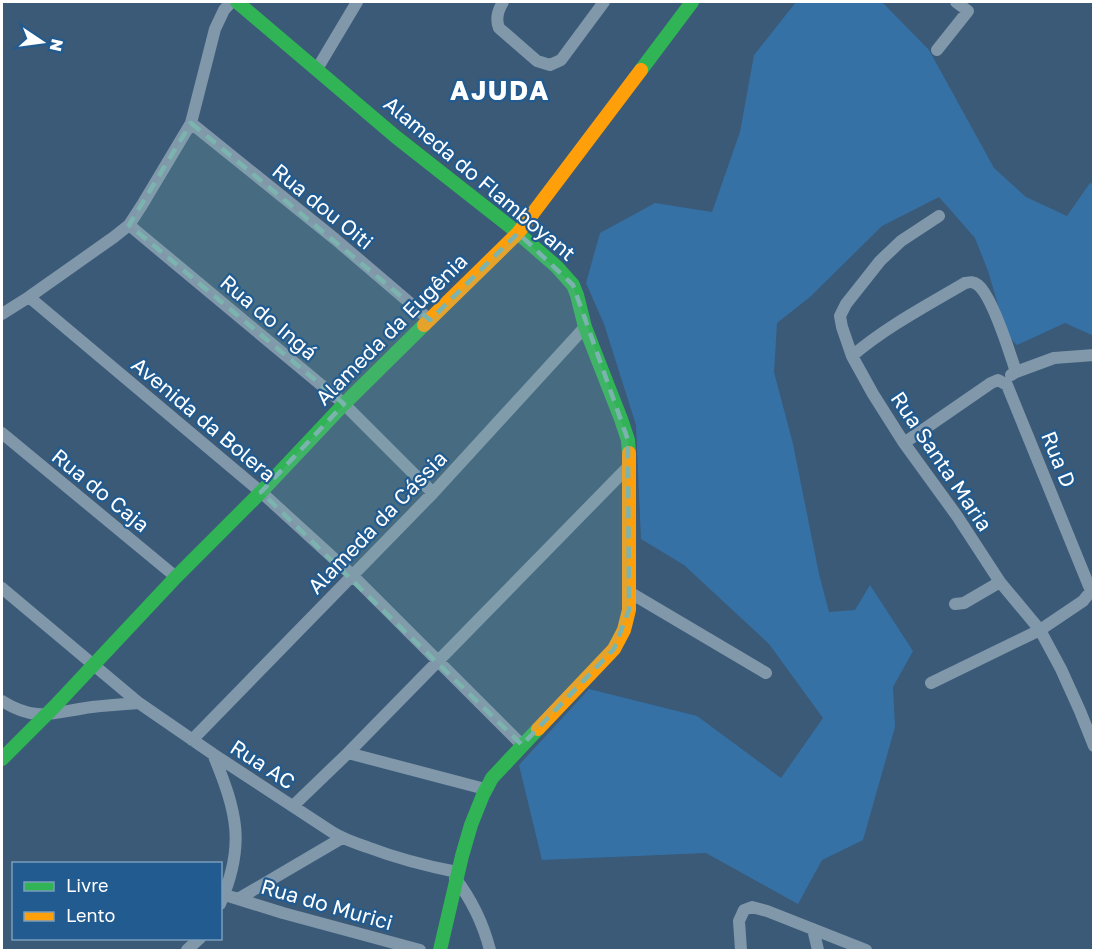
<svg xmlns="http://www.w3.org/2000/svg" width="1095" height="952" font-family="'Golos Text',sans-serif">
  <rect width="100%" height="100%" fill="#3a5a77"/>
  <!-- green -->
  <path fill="#3671a6" d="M796,2H882L929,50L994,168L1026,197L1067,216L1090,183L1093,184L1094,336L1065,323L1017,345L1007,335L988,271L975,238L939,197L882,226L810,297L777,323L774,372L793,444L819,574L829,612L855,610L870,585L913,651L893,687L895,727L863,840L822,860L798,904L706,853L542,860L519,765L589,689L697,716L781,778L823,718L769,644L684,565L641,539L636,425L604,324L586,283L600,233L655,203L712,212L740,132L754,55Z"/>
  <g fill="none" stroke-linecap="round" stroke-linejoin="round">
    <!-- street -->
    <path stroke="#8197aa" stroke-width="12" d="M503,2C498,10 495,18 499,28L537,61L550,65L561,60L604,2
      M937,50L968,11L956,2
      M317,69L357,2
      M191,123L335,239L430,320
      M939,216L901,241L880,261L846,304L840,316L842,327L852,356L873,394L904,443L957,516L1000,582L1040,630L1061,669L1080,711L1094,746
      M129,225L344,404L433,493
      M29,297L261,492L352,575L522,745
      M2,314L29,297L114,237L129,225L142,205L191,123L215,29L224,10L231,2
      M852,356C886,327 926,306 965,283C970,282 973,281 978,285C992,296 1010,353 1016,372
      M1011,375L1016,372L1054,358L1094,355
      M2,433L176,577
      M904,443L991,383L998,380L1007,385L1091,591L1083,601L1040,630L931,683
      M2,588L139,703L213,754L332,832C343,839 355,843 367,847C396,858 426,866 457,872
      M629,592L766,673
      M955,604L964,603L1000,582
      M2,701C37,723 54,712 92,707C108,705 124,704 139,703
      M192,740L433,493L585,327
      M348,753L485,789
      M213,754C237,812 246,845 220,904
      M293,806L348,753L630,465
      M455,878C472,900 483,923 490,950
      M225,895L283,913L420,950
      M238,899L342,838
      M813,929L818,950
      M187,950L200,938
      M741,950L739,921L744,910L752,907L767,911L866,950"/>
    <!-- fast -->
    <path stroke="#30b455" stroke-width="14" d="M237,2L396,137L518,233L557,267L573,285L577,295L585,327L621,419L628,440L629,453
      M641,70L692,2
      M2,759L55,706L176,577L261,492L344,404L424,325
      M440,950L462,856L471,825L483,795L492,778L538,729"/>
    <!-- slow -->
    <path stroke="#ff9f0a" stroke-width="14" d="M424,325L518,233L641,70
      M538,729L614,649L624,630L629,610V453"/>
  </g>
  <!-- marked area -->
  <path fill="#7bb4af" fill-opacity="0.2" stroke="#7bb4af" stroke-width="4.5" stroke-dasharray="12 8" stroke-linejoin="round" d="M191,123L430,320L518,233L573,285L628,440L629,610L614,649L522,745L261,492L344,404L129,225Z"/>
  <g text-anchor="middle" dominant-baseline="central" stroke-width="4.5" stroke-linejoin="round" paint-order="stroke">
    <!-- street labels -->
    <g font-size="21" fill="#fff" stroke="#215b90">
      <text transform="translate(480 178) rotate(40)">Alameda do Flamboyant</text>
      <text transform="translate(323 206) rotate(39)">Rua dou Oiti</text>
      <text transform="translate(269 317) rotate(40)">Rua do Ingá</text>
      <text transform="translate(391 329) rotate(-45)">Alameda da Eugênia</text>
      <text transform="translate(204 419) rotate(40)">Avenida da Bolera</text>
      <text transform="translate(1059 459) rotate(68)">Rua D</text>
      <text transform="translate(942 461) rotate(56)">Rua Santa Maria</text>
      <text transform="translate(101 490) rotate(39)">Rua do Caja</text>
      <text transform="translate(377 522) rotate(-46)">Alameda da Cássia</text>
      <text transform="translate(263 764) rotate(33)">Rua AC</text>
      <text transform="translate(327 904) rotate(16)">Rua do Murici</text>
    </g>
    <!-- district labels -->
    <g font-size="27" font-weight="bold" letter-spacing="1.5" fill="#fff" stroke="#215b90">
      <text x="500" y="90">AJUDA</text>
    </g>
  </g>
  <!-- border -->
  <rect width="1095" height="952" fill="none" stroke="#ffffff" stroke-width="6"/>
  <!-- legend -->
  <rect x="12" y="862" width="210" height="78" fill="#215b90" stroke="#7a9dbc" stroke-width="1.5"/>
  <rect x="24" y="882" width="30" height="9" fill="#30b455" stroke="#7a9dbc" stroke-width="1.5"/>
  <text x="66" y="892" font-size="18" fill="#ffffff">Livre</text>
  <rect x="24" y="912" width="30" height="9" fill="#ff9f0a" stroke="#7a9dbc" stroke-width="1.5"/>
  <text x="66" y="922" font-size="18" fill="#ffffff">Lento</text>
  <!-- north arrow -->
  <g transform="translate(42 42) rotate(103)" stroke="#215b90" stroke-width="4.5" paint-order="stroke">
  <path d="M0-4.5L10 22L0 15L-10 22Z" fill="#ffffff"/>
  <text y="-9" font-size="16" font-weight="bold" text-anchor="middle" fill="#ffffff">N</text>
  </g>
</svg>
